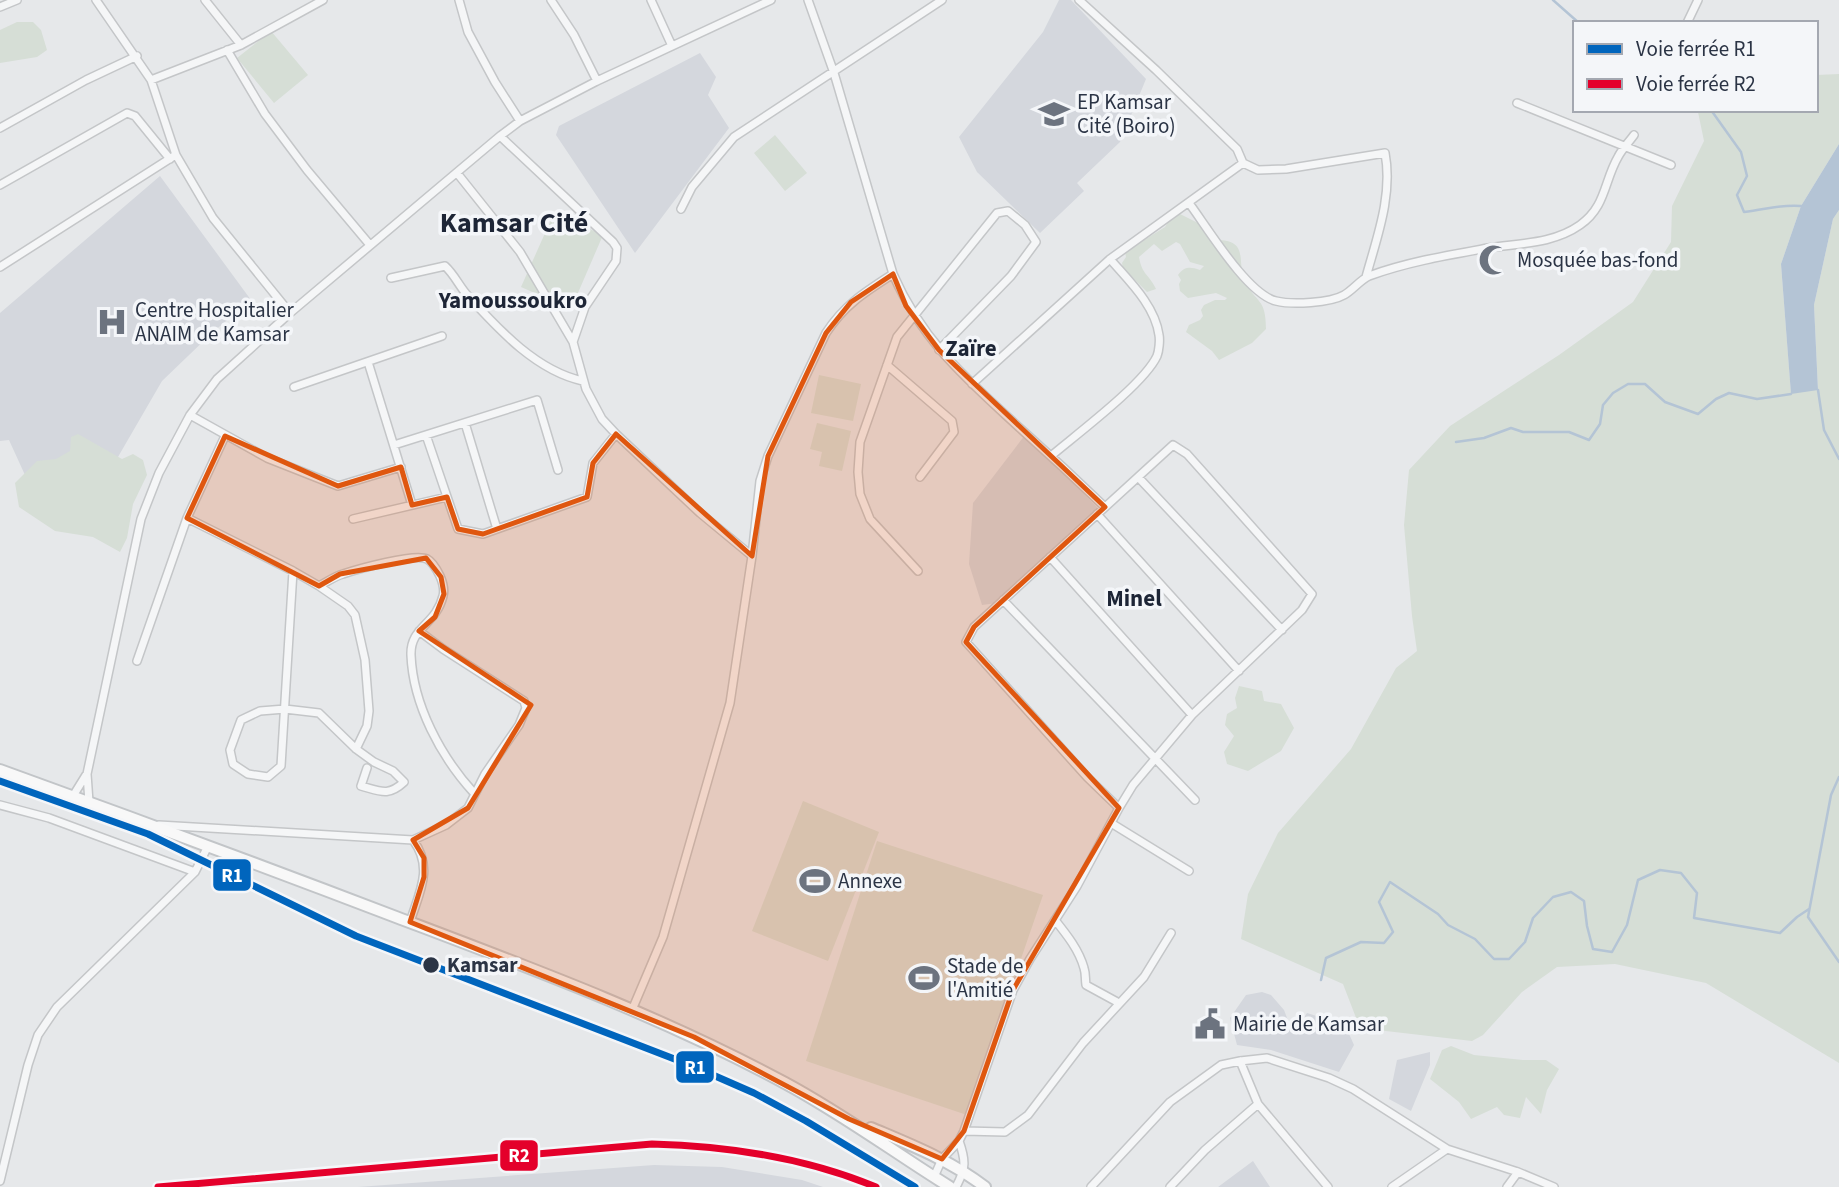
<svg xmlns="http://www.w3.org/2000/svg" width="1839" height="1187" font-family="'Source Sans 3',sans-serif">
  <rect width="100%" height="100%" fill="#e6e8ea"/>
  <!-- built -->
  <path fill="#d4d7dd" d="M1059,0H1071L1146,79L1120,142L1077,183L1084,191L1040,233L977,172L959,137L1043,32Z
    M700,53L716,77L708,95L729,128L635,253L556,135L559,126Z
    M160,176L251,300L213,332L162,381L111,469L30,486L9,440L0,441V313Z
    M1025,435L1099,509L1005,602L982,605L969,564L973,503Z
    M1262,992L1271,995L1284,1010L1289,1023L1298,1027L1307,1013L1345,1025L1354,1045L1339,1072L1271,1050L1237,1045L1230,1018L1246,995Z
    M1430,1052V1065L1411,1111L1389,1099L1397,1060Z
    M1253,1161L1270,1187H1218Z
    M654,1165L722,1167L802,1180L823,1187H358Z"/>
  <!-- green -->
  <path fill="#d6ded6" d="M17,22H33L41,30L47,50L37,57L0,63V30Z
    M271,31L308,75L274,103L237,58Z
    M1839,74V144L1801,206L1781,264L1791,393L1818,389L1814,305L1833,219L1839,210V1063L1706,983L1615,964L1557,967L1522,992L1483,1035L1472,1041L1360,1028L1343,984L1241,939L1248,894L1278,833L1351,749L1396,668L1417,651L1412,616L1404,525L1409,470L1450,426L1559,355L1633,302L1671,242L1672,206L1704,141L1698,112L1700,110H1816V75Z
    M775,135L807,173L785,191L754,153Z
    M554,213L603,235L571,309L521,287Z
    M1178,213L1200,224L1205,221L1210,224L1219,240C1250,241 1236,264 1245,281C1256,304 1266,297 1266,329L1252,343L1219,360L1212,351L1186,332L1189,325L1200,320L1203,316L1201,310L1204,305L1215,300H1225L1227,298L1216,293L1188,298L1180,291L1179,284L1181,280L1178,275C1185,266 1190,267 1200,270L1204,266L1190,262L1180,244L1176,242L1162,251L1154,244L1139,257C1142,275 1149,274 1156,289L1147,292L1123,268L1122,263L1126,257L1125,252L1165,227L1171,217Z
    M819,375L861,384L853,421L811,413Z
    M817,423L851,431L842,471L819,466L822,452L810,449Z
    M78,434L122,459L133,454L143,460L147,475L133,504L127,538L120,552L93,537L55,531L19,507L15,483L37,461L56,459L70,451L71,437Z
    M1239,686L1262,691L1264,701L1281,704L1294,728L1281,751L1248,771L1227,764L1224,752L1234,736L1225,725L1227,714L1237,708L1235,698Z
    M803,801L879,832L828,961L752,931Z
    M877,841L1043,895L967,1115L806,1061Z
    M1451,1046L1474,1055L1523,1060H1546L1559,1069L1547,1090L1541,1114L1526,1097L1520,1118L1504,1115L1497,1107L1471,1119L1459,1102L1430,1079L1442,1050Z"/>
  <!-- water -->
  <path fill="#b4c4d5" d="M1839,144V210L1833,219L1814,305L1818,390L1791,394L1781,264L1801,206Z"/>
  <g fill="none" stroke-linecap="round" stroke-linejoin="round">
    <!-- stream -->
    <path stroke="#b4c4d5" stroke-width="2.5" d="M1553,0L1579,23
      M1711,110L1741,152L1747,176L1737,195L1744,212C1765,210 1780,204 1801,206
      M1818,390L1824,430L1839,459
      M1456,442L1484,438L1511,428L1523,432H1569L1589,440L1600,424L1603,405L1613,393L1628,384H1645L1665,402L1698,414L1716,399L1729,393L1757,399L1791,394
      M1839,777L1831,795L1808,917L1839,962
      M1321,980L1326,958L1361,942L1384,943L1393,932L1379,902L1390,882L1438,914L1448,925L1475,939L1494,959H1509L1525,942L1533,918L1553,897L1571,892L1584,901L1587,926L1593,949L1612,952L1627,925L1638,880L1660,870L1681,873L1697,893L1694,918L1780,933L1797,917L1809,909"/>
    <!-- minor casing -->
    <g stroke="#c4c6c8" stroke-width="10">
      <path id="minor" d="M96,0L151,80L176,155L213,218L290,313
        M205,0L241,45
        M459,0L468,32L495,82L520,121
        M551,0L574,35L597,81
        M651,0L672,46
        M808,0L834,73L893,274C923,343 968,380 1022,430C1050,455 1078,481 1105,507
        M0,7L17,0
        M1687,23L1698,0
        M227,50L265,114L307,170L370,245
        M151,80L241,45L323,0
        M1517,103L1671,165
        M0,128L86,80L137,56
        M500,136L613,242L617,248L616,261L585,307L573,342L586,389L602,419L616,434L700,513L752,556
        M1243,163L1258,170L1286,169L1385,153C1393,195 1377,237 1366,277
        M457,173L520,252L573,342
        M0,185L127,113L135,116L170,159
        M1189,203C1207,227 1247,294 1276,301C1292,305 1330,303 1344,295C1353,290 1360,280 1369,276C1407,262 1449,255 1488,248C1520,243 1553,244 1580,225C1606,207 1604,181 1618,157C1622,149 1629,142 1634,135
        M681,209L692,187L734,137L942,0
        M0,267L174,156
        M391,278L445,266C455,275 460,288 469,297C500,331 537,371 583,381
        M368,362L412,505
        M887,365L952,421L954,432L920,477
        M972,384L1110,259L1243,163L1237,149L1156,70L1079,0
        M294,387L442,336
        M190,415L267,458L338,486L401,467
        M465,423L497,529
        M426,435L458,529L483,534L587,497L593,463L616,434
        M394,445L537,400L558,470
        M1051,456C1077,434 1144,384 1157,356C1159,351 1160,340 1159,335C1155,305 1128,280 1110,259
        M1138,477L1282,630
        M1097,514L1239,671
        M187,518L293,571L319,586L348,606L355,615L365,660L369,711L367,726L356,749
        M353,519L447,497
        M1050,557L1192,715
        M293,571L281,766L268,777L248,774L233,764L230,750L241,720L260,711L285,709L319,713L356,749L374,762L393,771L404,782C388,797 380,791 361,786L367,768
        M918,571L870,519L860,494L858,472L860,442L897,337L997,213L1008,211L1025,225L1036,242L1011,276L939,350
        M319,586C327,582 335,576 343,574C358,569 415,553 427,559C433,562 437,570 440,576C443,583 445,589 443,596C436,625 410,627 411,655C413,705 441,757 474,793
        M1003,600L1195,800
        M137,661L187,518L225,436
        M73,796L86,775
        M89,802L87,774L141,519L159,473L190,415L217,379L290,313L500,136L520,121L597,81L771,0
        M0,805L49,818L195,872
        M1111,823L1189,871
        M159,825L413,840L446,825L468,808L485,774L519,725L526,708L524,701L443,649L419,631
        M1055,920C1067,935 1079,950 1084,968C1086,974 1085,979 1086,985L1119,1003
        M410,922C419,893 434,868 413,840
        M632,1010L663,937L730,703L752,556L760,481L768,456L826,333C844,305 865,292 893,274
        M1240,1061L1258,1104L1328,1187
        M964,1131L1005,1132L1028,1115L1083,1043L1144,977L1171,933
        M934,1177L942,1159L959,1141L964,1131L1013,990L1030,959L1077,886L1119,808L1133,785L1192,715L1302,610L1312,594L1187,454L1173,445L974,627L966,642L1087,777L1119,808
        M0,1181L28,1065L38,1035L57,1007L195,872L208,846
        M956,1187C966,1168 966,1161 959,1141
        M1091,1187L1170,1102L1221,1065L1240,1061L1267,1058L1329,1078L1353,1089L1447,1149L1518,1172L1554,1187
        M1170,1187L1205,1150L1258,1104
        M1392,1187L1447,1149
        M1507,1187L1518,1172"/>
    </g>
    <!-- primary casing -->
    <g stroke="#c2c5c8" stroke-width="14">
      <path id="primary" d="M0,770C133,818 265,867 396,917C528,967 661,1016 785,1083C843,1114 895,1153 950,1187
        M871,1128C911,1145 950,1160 985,1187"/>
    </g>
    <!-- minor -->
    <use href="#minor" stroke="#f5f6f7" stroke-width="7"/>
    <!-- primary -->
    <use href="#primary" stroke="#f8f8f8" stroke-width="10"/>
    <!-- rail casing -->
    <g stroke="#cecfd2" stroke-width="5">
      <path id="rail" d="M0,781L148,834L261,890
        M158,1187L652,1144C729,1146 804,1157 876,1187"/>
    </g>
    <!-- rail -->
    <use href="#rail" stroke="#f4f6f9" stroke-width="2.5" stroke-dasharray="8" stroke-linecap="butt"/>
    <!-- rail-1 casing -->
    <g stroke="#f4f6f9" stroke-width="12">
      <path id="rail-1" d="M0,781L148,834L356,936L690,1065L754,1093L806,1121L915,1187"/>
    </g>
    <!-- rail-2 casing -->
    <g stroke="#f4f6f9" stroke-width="12">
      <path id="rail-2" d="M158,1187L652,1144C729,1146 804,1157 876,1187"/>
    </g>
    <!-- rail-1 -->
    <use href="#rail-1" stroke="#0065bd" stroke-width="7"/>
    <!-- rail-2 -->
    <use href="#rail-2" stroke="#e4002b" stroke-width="7"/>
  </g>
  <!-- marked area -->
  <path fill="#df570f" fill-opacity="0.2" stroke="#df570f" stroke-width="5" stroke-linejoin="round" d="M893,274L906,306L939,350L1105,507L974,627L966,642L1119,808L1013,990L964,1131L942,1159L849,1119L694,1037L410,922L424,877V858L413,840L468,808L531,705L419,631L435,617L444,594L441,577L426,558L340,574L319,586L187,518L225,436L338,486L401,467L412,505L447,497L458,529L483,534L587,497L593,463L616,434L752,556L768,456L826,333L851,302Z"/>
  <!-- icons -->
  <defs>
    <g id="school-bare" transform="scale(2.415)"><path d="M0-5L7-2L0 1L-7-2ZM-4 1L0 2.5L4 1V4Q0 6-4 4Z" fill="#6c737f" stroke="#f4f6f9" stroke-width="2.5" paint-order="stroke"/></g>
    <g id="mosque-bare" transform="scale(2.415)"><path d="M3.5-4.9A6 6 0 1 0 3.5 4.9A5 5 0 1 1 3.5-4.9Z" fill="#6c737f" stroke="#f4f6f9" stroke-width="2.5" paint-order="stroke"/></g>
    <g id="hospital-bare" transform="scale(2.415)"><path d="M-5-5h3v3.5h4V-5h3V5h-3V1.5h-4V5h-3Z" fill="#6c737f" stroke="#f4f6f9" stroke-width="2.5" paint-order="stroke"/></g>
    <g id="stadium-bare" transform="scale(2.415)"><path d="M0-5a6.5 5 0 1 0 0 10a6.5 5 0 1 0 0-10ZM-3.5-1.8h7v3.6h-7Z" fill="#6c737f" stroke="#f4f6f9" stroke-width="2.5" paint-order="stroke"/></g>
    <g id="civic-bare" transform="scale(2.415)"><path d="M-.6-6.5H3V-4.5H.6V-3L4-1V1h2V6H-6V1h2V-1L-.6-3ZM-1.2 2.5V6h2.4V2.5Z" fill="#6c737f" stroke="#f4f6f9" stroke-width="2.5" paint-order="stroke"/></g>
  </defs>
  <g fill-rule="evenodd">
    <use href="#school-bare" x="1054" y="114"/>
    <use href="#mosque-bare" x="1494" y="260"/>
    <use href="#hospital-bare" x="112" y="322"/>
    <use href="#stadium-bare" x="815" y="881"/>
    <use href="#stadium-bare" x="924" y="978"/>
    <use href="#civic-bare" x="1210" y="1024"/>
  </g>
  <!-- markers -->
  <circle fill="#2b3445" stroke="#f4f6f9" stroke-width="2.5" cx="431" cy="965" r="9"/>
  <g text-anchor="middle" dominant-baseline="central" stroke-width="7" stroke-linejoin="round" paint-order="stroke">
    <!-- poi labels -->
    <g font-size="21" fill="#2b3445" stroke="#f4f6f9" text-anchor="start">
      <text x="1077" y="102">EP Kamsar<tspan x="1077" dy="24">Cité (Boiro)</tspan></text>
      <text x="1517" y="260">Mosquée bas-fond</text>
      <text x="135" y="310">Centre Hospitalier<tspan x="135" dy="24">ANAIM de Kamsar</tspan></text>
      <text x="838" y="881">Annexe</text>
      <text x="947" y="966">Stade de<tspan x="947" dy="24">l'Amitié</tspan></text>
      <text x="1233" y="1024">Mairie de Kamsar</text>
    </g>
    <!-- stop labels -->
    <g font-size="21" font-weight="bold" fill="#2b3445" stroke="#f4f6f9" text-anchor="start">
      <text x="447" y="965">Kamsar</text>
    </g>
    <!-- neighbourhood labels -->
    <g font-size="23" font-weight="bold" fill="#1d2536" stroke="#f4f6f9">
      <text x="513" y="300">Yamoussoukro</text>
      <text x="971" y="348">Zaïre</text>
      <text x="1134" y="598">Minel</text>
    </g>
    <!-- district labels -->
    <g font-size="28" font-weight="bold" fill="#1d2536" stroke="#f4f6f9">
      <text x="514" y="223">Kamsar Cité</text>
    </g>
  </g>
  <g stroke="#f4f6f9" stroke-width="2.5">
    <rect x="212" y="858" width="40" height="34" rx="7" fill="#0065bd"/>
    <rect x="675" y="1050" width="40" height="34" rx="7" fill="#0065bd"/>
    <rect x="499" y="1139" width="40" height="33" rx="7" fill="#e4002b"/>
  </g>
  <g font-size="19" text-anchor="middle" font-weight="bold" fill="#fff">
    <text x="232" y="882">R1</text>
    <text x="695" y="1074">R1</text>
    <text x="519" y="1162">R2</text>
  </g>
  <!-- legend -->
  <rect x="1573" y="21" width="245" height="91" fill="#f4f6f9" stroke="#a4a8b1" stroke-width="2"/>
  <rect x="1587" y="44" width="35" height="10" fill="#0065bd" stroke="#a4a8b1" stroke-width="2"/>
  <text x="1636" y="56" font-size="21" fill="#2b3445">Voie ferrée R1</text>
  <rect x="1587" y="79" width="35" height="10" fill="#e4002b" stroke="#a4a8b1" stroke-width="2"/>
  <text x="1636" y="91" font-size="21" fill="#2b3445">Voie ferrée R2</text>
</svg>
